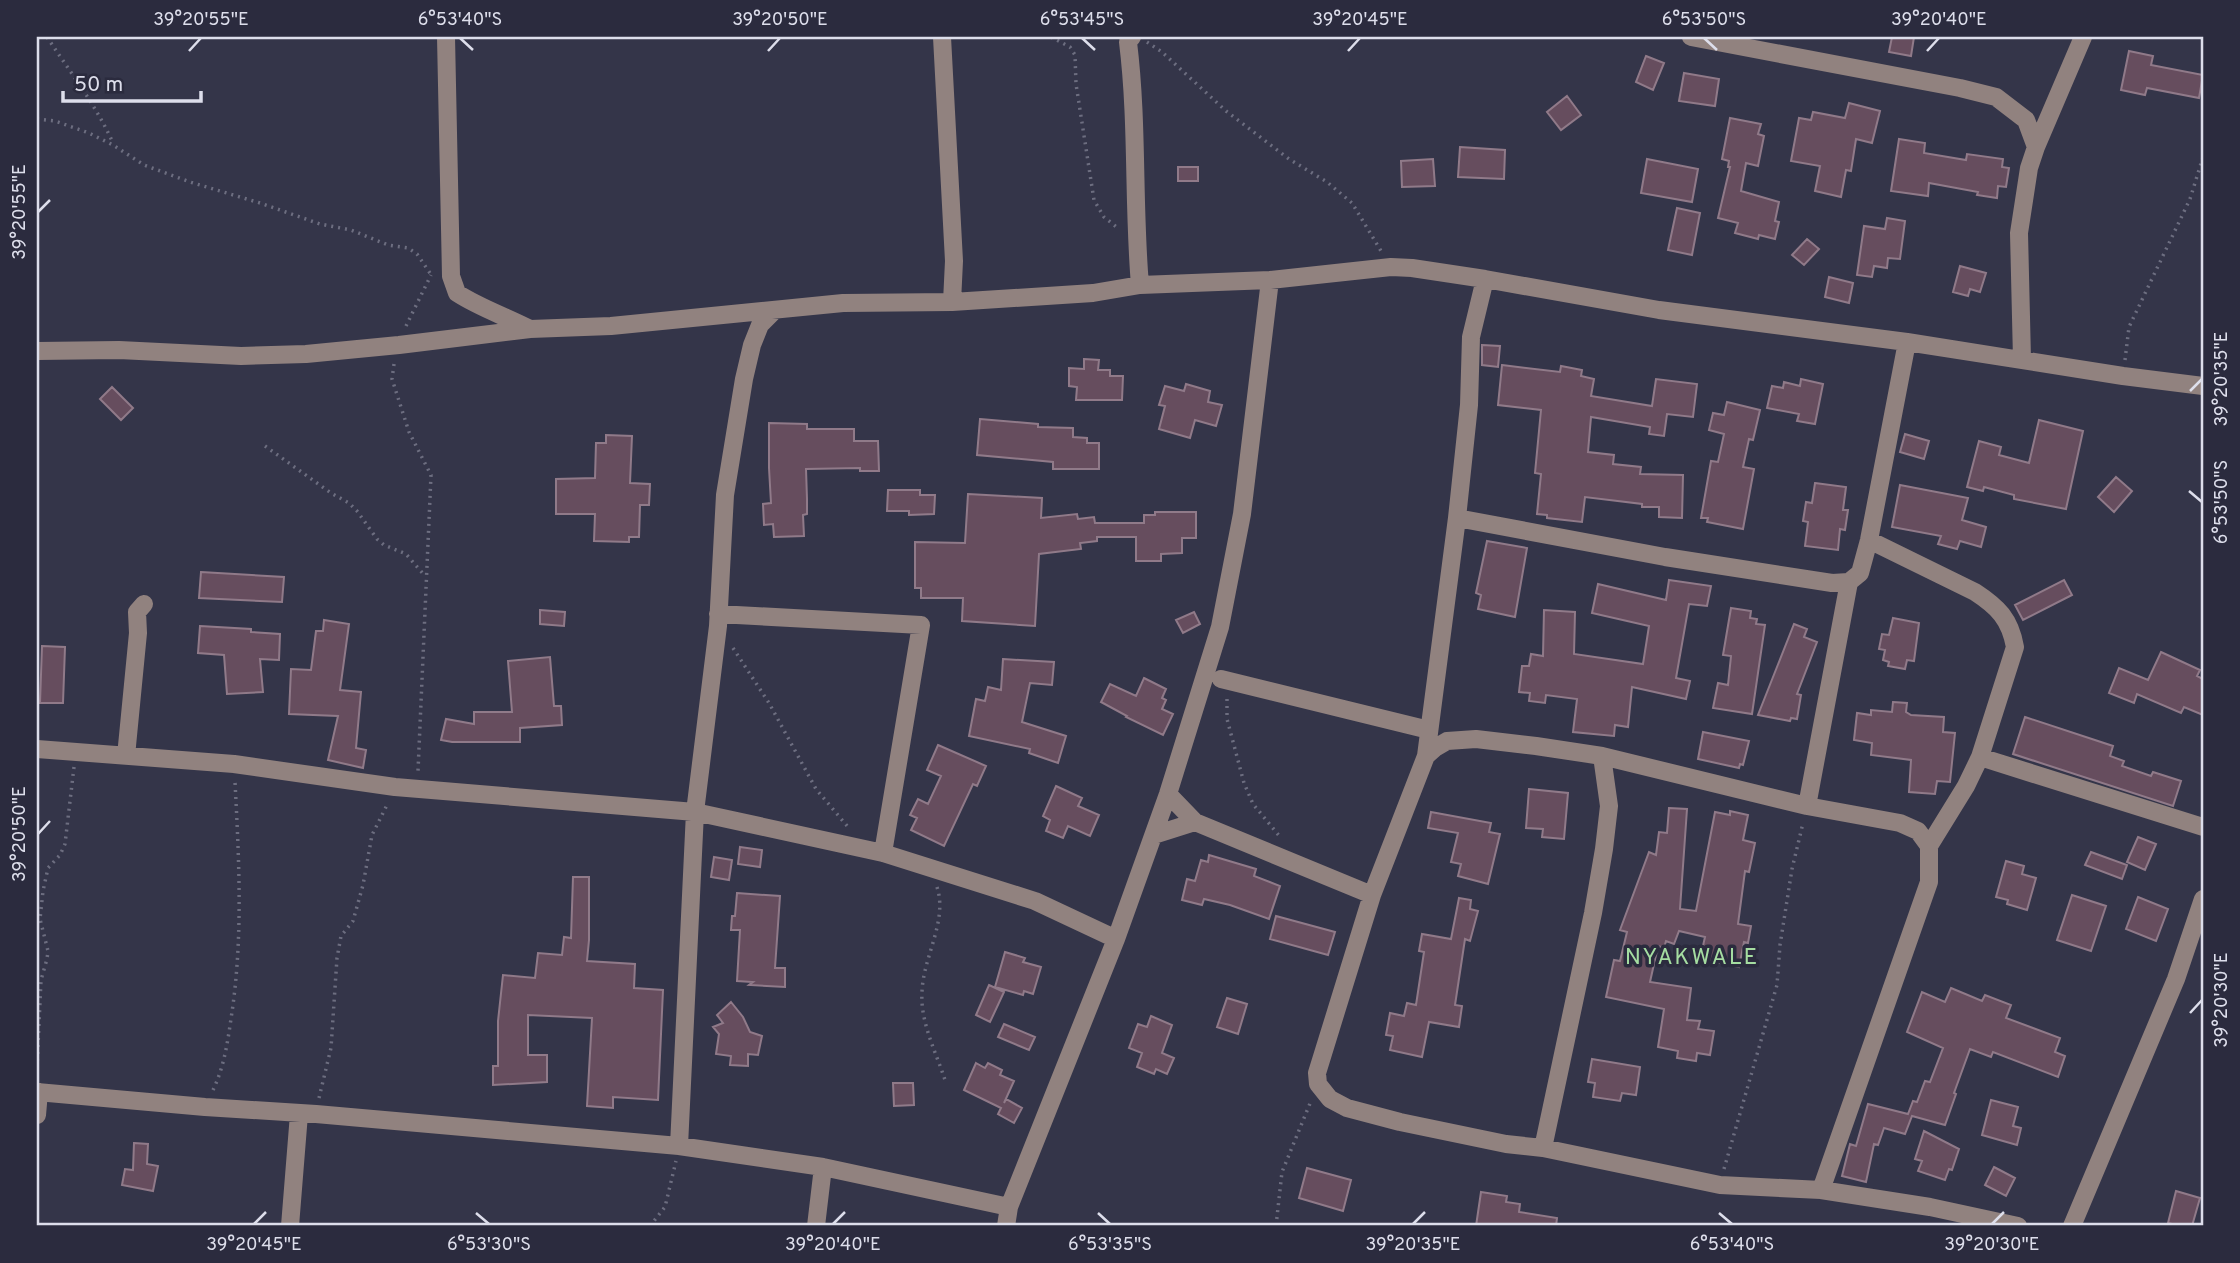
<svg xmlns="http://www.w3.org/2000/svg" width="2240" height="1263" font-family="Overpass,sans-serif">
  <rect width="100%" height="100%" fill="#343549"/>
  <!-- building -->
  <path fill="#664d5e" stroke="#907a89" stroke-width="2" d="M1892,37H1914L1911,56L1889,52Z
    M2129,51L2153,56L2151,65L2203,75L2199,98L2147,88L2145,95L2121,90Z
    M1646,56L1664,63L1653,90L1636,82Z
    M1684,73L1719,79L1715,106L1679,101Z
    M1567,96L1581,115L1561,130L1547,112Z
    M1849,103L1880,111L1872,143L1856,139L1851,171L1846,170L1841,197L1815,191L1820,166L1791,161L1799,118L1811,120L1813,112L1845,118Z
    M1730,118L1761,124L1758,134L1764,136L1758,166L1746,163L1741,191L1779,202L1775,221L1779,222L1775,239L1759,235L1758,239L1735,233L1738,223L1718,218L1730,167H1728L1729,161L1722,159Z
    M1899,139L1925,143L1924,153L1966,160L1967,154L2003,159L2002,167L2009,168L2006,187L1998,186L1997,198L1977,195L1978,192L1929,183L1928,196L1891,191Z
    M1460,147L1505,150L1504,179L1458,177Z
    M1433,159L1435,186L1402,187L1401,161Z
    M1647,159L1698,169L1692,202L1641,193Z
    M1178,167H1198V181H1178Z
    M1677,208L1700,213L1692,255L1668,250Z
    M1887,218L1905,221L1900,259L1888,258L1887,268L1874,266L1872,277L1857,275L1864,226L1885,229Z
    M1807,239L1819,249L1804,265L1792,255Z
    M1960,266L1986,273L1980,292L1970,289L1968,296L1953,292Z
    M1829,277L1853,283L1849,303L1825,297Z
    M1482,345L1500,346L1498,367L1482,365Z
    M1084,359L1099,360L1098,370H1110V376H1123L1122,400H1076L1077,387L1069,386V368L1084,369Z
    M1502,365L1560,372L1561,366L1582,370L1581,376L1594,379L1591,396L1652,406L1656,379L1697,384L1693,417L1667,414L1664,436L1649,434L1650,427L1591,417L1588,452L1614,455L1613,464L1641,467L1640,474L1683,475L1682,518L1659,517V507H1642V504L1585,497L1582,522L1547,518V515L1537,514L1541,474L1535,473L1541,410L1498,405Z
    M1801,379L1823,384L1815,424L1797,421L1799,414L1767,408L1772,386L1783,388L1784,382L1800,386Z
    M1186,384L1210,391L1208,402L1222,405L1216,426L1195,420L1190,438L1159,429L1165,406L1159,405L1165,386L1184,391Z
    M112,387L133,408L121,420L100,399Z
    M1727,402L1760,410L1753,440L1749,439L1743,467L1754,469L1743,529L1707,522L1708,518H1701L1711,461L1718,462L1724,434L1709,430L1713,413L1724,415Z
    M980,419L1038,424V427L1073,428V437L1087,438V443H1099V469H1053V462L977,455Z
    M2039,420L2083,431L2066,509L2014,499V495L1984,487L1983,491L1967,487L1979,441L2001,447L1999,455L2029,463Z
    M769,423L807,424V429H854V441H878L879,471H860V468L806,469L807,499V514L803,515L804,536L774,537L773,524L764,525L763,504L771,503L769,468Z
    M1905,434L1929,441L1924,459L1900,452Z
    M606,435L632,436L630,483L650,484L649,505H640L639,537H629V542L594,541L595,514H556V479L595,478L596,443H606Z
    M2116,477L2132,491L2114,512L2098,497Z
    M1815,483L1846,487L1843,510H1848L1845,530L1840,529L1838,550L1805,546L1808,522L1803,521L1806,502L1812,503Z
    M1900,485L1968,498L1962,520L1986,527L1981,547L1960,541L1957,549L1938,544L1941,536L1892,527Z
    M888,490H920V495H935L934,514L909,515V511H887Z
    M968,494L1042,498L1041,518L1077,514L1078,519L1094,517L1095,523H1144V515H1155V512H1196V538H1182V553L1161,554V561H1136V537H1097V541L1080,543L1081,549L1039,554L1035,626L962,621L963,598H921V588H915V542L965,543Z
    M1487,541L1527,548L1515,617L1478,609L1481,595L1476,593Z
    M201,572L284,577L282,602L199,598Z
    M1669,580L1711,586L1707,606L1689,604L1676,678L1690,681L1686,699L1632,687L1628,727L1615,725L1614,736L1573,732L1577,699L1546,695L1545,703L1529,701L1530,693L1519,692L1522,666H1529L1531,654L1543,656L1544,610L1575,612L1574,654L1643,664L1649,626L1592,613L1598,584L1666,600Z
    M2064,580L2072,595L2023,620L2015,605Z
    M1731,608L1751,611L1750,618L1757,619L1756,624L1765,625L1752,714L1713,708L1718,683L1728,685L1731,656L1723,655Z
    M540,610L565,612L564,626L540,624Z
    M1194,612L1200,624L1183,633L1176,620Z
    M1893,618L1919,623L1914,661L1907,660L1905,669L1888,666L1889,662L1883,660L1885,650L1879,649L1882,634L1889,635Z
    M324,620L349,624L340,690L361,692L356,748L366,750L363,768L328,760L338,716L289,714L291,669L311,670L316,631H323Z
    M1794,624L1807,629L1804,637L1817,642L1797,694L1801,695L1797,719L1791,718L1790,721L1758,715Z
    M200,626L251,629V632L280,634L279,660L260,659L263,692L227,694L224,655L198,653Z
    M42,646L65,647L63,703H40Z
    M2161,652L2200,670L2197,676L2203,679V715L2184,707L2181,713L2137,694L2134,703L2109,693L2119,668L2148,680Z
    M550,657L554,706H561L562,725L520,728V742H452L441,740L446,719L474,724V712H512L508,661Z
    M1003,659L1054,662L1052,685L1030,683L1022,722L1066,736L1058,763L1029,753L1030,749L969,736L976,699L985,701L988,687L1001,690Z
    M1144,678L1166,689L1162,698L1166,700L1162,709L1173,714L1163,735L1126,717L1127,716L1101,702L1110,684L1136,696Z
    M1893,702L1907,703L1906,712L1911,715L1944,717L1943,732L1955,733L1950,782L1937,781L1935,794L1909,792L1911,760L1871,755L1872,743L1854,740L1857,713L1871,715V710L1892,712Z
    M2025,717L2113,746L2110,756L2124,761L2122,766L2151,776L2153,772L2181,781L2173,806L2013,754Z
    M1703,732L1749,741L1743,765L1740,764L1739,768L1698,759Z
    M938,745L986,766L977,786L973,784L944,846L911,830L917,818L910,815L918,799L928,804L941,776L927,770Z
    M1056,786L1082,798L1078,806L1099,815L1090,836L1068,826L1063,838L1046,831L1050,820L1043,816Z
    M1529,789L1568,793L1564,839L1542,837L1543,829L1526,828Z
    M1669,808L1687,809L1680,909L1696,911L1715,812L1730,815V811L1748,815L1743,840L1755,843L1749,872L1745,871L1738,924L1751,926L1748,943L1744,942L1739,967L1700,959L1705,937L1679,931L1674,944L1666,941L1664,948L1658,946L1650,982L1691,988L1687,1020L1700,1021L1698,1029L1714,1031L1710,1055L1697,1053L1696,1061L1677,1058L1678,1051L1658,1047L1664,1009L1606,997L1614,960L1620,961L1627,932L1620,930L1649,852L1656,855L1659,832L1667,833Z
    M1431,812L1491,823L1489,832L1500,834L1488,884L1458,876L1461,864L1451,862L1458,833L1428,828Z
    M2138,837L2156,844L2145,870L2127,862Z
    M740,847L762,850L760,867L738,864Z
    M2091,852L2127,865L2122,879L2085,865Z
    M1209,855L1256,869L1254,876L1280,886L1269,919L1230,905L1204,899L1202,905L1182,900L1187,879L1195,881L1201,860L1208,862Z
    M714,857L732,860L729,880L711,877Z
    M2006,861L2024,866L2022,874L2036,878L2027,910L2007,904L2008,900L1996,897Z
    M573,877H589V940L587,961L635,964L634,988L663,990L658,1100L613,1097V1108L587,1106L592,1018L528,1015V1055H547V1082L493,1085V1066H498V1021L503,975L535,978L538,953L562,955L564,937L571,938Z
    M737,893L780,896L775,968H785V987L749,985L753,982L737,981L740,930H731L732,916H735Z
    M2072,895L2106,906L2091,951L2057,940Z
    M2138,897L2168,909L2156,941L2126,929Z
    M1459,898L1471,900L1470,909L1478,911L1470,941L1465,939L1455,1005L1462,1006L1459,1027L1429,1022L1422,1057L1390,1050L1393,1036L1386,1035L1390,1013L1404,1016L1407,1003L1416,1005L1424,952L1419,951L1422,934L1451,939Z
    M1276,916L1335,932L1328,955L1270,939Z
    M1005,952L1025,958L1023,962L1041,967L1033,994L1024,991L1023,995L995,987Z
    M989,985L1004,992L990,1022L976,1015Z
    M1951,988L1982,1001L1985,995L2011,1005L2006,1018L2060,1038L2055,1052L2065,1056L2058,1077L1993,1052L1991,1057L1970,1049L1954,1093L1956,1094L1945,1125L1912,1116L1905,1134L1884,1128L1878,1145L1874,1144L1866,1182L1842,1176L1850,1144L1856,1146L1868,1104L1908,1114L1913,1101L1917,1102L1925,1081L1930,1082L1943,1048L1907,1032L1922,992L1945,1002Z
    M1227,998L1247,1004L1238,1034L1217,1027Z
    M731,1002L743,1017L750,1032L762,1036L758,1055L748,1054V1066L730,1065L731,1056L716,1054L719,1034L713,1027L723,1023L717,1015Z
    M1151,1016L1172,1025L1162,1053L1174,1058L1167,1074L1156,1069L1154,1074L1137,1067L1142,1053L1129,1048L1138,1024L1147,1027Z
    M1004,1024L1035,1037L1029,1050L998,1037Z
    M1592,1059L1640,1067L1636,1095L1622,1093L1620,1101L1593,1097L1595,1083L1588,1082Z
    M976,1063L985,1068L988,1063L1002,1070L1000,1075L1014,1081L1004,1103L1006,1099L1022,1108L1014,1123L998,1114L1001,1108L964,1090Z
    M893,1083H913L914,1105L894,1106Z
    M1991,1100L2018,1107L2013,1126L2021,1128L2017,1145L1982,1135Z
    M1924,1131L1959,1149L1952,1170L1949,1169L1945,1180L1918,1171L1922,1161L1915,1159Z
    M134,1143L148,1144L147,1164L158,1166L153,1191L122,1185L125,1169L133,1170Z
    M1994,1167L2015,1178L2006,1196L1985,1185Z
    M1307,1168L1351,1180L1343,1211L1299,1198Z
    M2176,1191L2200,1198L2192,1226H2180L2168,1223Z
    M1481,1192L1507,1196L1506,1202L1520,1204L1519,1212L1557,1218L1556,1226H1476Z"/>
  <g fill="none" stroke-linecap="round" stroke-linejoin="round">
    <!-- path -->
    <path stroke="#6d6e80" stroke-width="3.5" stroke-dasharray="2 5" stroke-linecap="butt" d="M47,37C70,72 96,105 113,143
      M1051,37L1070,47L1075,55L1076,84L1094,200L1104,217L1119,229
      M1147,42L1162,52L1226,111L1289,159L1327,182L1352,203L1381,251
      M37,119L55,121L89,133L113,145L144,165L190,182L260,203L320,224L351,230L388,245L408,248L417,254L432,276
      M406,326L431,275
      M2125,360L2129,327L2190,199L2203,157
      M394,364L392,379L409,432L431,475L418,771
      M265,446L331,493L349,503L357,511L377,539L384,545L406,554L425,576
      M733,648L769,703L816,789L848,827
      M1227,699V719L1244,783L1253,804L1281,838
      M937,887C948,921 923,957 922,992C920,1022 936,1052 945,1080
      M37,1068L41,980L47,959L48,951L40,919L43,891L48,868L60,855L65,844L74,767
      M213,1090C225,1065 228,1039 232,1012C243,936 239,859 235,782
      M319,1098L331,1048L337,958L341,936L353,921L363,885L372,835L388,803
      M1724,1169L1777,985L1780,945L1792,869L1803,823
      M650,1226L665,1207L676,1161
      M1276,1226L1282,1172L1311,1101"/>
    <!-- minor -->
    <path stroke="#91827f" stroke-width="18" d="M446,37L451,276L457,293C480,308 505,316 530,329
      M942,37L954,261L952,302L1093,293L1140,285L1270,280L1391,267L1412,268L1485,279L1659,310L1907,342L2123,376L2203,386
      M1132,37L1128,42C1138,123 1133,204 1140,285
      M1691,37L1960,88L1996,97L2026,120L2036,147L2029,168L2019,233L2022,359
      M2036,147L2083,37
      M37,351L119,350L241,356L306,354L399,345L530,329L611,326L843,303L952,302
      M1457,518L1665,557L1832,583L1849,582L1860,573L1869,540L1907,342
      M1869,540L1975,592C1998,607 2010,619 2015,647L1980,757L1966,786L1929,846
      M718,614L921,625L883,853
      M1221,679L1429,730
      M37,749L234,764L395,787L695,812L883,853L1035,901L1116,939
      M126,756L138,633L137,612L144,604
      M1426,756L1457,518L1469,405L1471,337L1485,279
      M1980,757L2203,827
      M1168,794L1195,822L1372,895
      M1807,806L1849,582
      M1154,835L1195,822
      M37,1092L205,1107L316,1114L679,1146L823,1167L1009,1207
      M37,1115L39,1092
      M679,1146L695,812L718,626L725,495L744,379L752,345L760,325L774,311
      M1543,1148L1593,913L1604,849L1609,806L1602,756
      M1821,1190L1929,882V846L1918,831L1900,823L1807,806L1602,756L1536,746L1476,739L1447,741L1435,748L1426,756L1372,895L1317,1073L1318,1084L1330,1099L1347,1108L1400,1122L1506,1144L1543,1148L1720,1185L1821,1190L1930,1207L2018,1226
      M290,1226L299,1114
      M816,1226L823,1167
      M1006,1226L1009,1207L1116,939L1168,794L1220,627L1242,514L1270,280
      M2072,1226L2176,979L2203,899"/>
  </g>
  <!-- ticks -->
  <path fill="none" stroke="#dddeeb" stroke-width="2.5" d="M460,38L473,50M1082,38L1095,50M1704,38L1717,50M189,51L201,38M768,51L780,38M1348,51L1360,38M1927,51L1939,38M38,212L50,200M2190,391L2202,379M2189,491L2202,502M38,834L50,821M2190,1013L2202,1000M476,1213L489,1224M1098,1213L1110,1224M1719,1213L1732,1224M254,1224L266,1212M833,1224L845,1212M1413,1224L1425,1212M1992,1224L2004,1212"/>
  <g text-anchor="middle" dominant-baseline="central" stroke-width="7" stroke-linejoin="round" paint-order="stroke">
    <!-- quarter labels -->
    <g font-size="23" letter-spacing="2" fill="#a5dda1" stroke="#2b2b3e">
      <text x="1692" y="958">NYAKWALE</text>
    </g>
  </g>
  <!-- border -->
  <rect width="2240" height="1263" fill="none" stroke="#2b2b3e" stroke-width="77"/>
  <!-- scale -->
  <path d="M63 91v10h138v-10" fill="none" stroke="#dddeeb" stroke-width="3.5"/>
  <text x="74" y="91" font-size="21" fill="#dddeeb" stroke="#2b2b3e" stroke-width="5" paint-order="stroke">50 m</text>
  <rect x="38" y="38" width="2164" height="1186" fill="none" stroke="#dddeeb" stroke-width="2.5"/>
  <g font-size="18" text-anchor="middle" fill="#dddeeb">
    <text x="201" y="25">39°20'55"E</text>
    <text x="460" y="25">6°53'40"S</text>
    <text x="780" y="25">39°20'50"E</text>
    <text x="1082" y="25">6°53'45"S</text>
    <text x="1360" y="25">39°20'45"E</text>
    <text x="1704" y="25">6°53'50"S</text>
    <text x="1939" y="25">39°20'40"E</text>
    <text transform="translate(19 212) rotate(-90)" y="6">39°20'55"E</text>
    <text transform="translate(2221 379) rotate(-90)" y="6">39°20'35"E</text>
    <text transform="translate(2221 502) rotate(-90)" y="6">6°53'50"S</text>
    <text transform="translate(19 834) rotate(-90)" y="6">39°20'50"E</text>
    <text transform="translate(2221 1000) rotate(-90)" y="6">39°20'30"E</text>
    <text x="254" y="1250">39°20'45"E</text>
    <text x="489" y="1250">6°53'30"S</text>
    <text x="833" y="1250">39°20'40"E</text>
    <text x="1110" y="1250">6°53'35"S</text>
    <text x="1413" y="1250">39°20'35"E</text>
    <text x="1732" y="1250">6°53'40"S</text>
    <text x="1992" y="1250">39°20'30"E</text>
  </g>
</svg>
